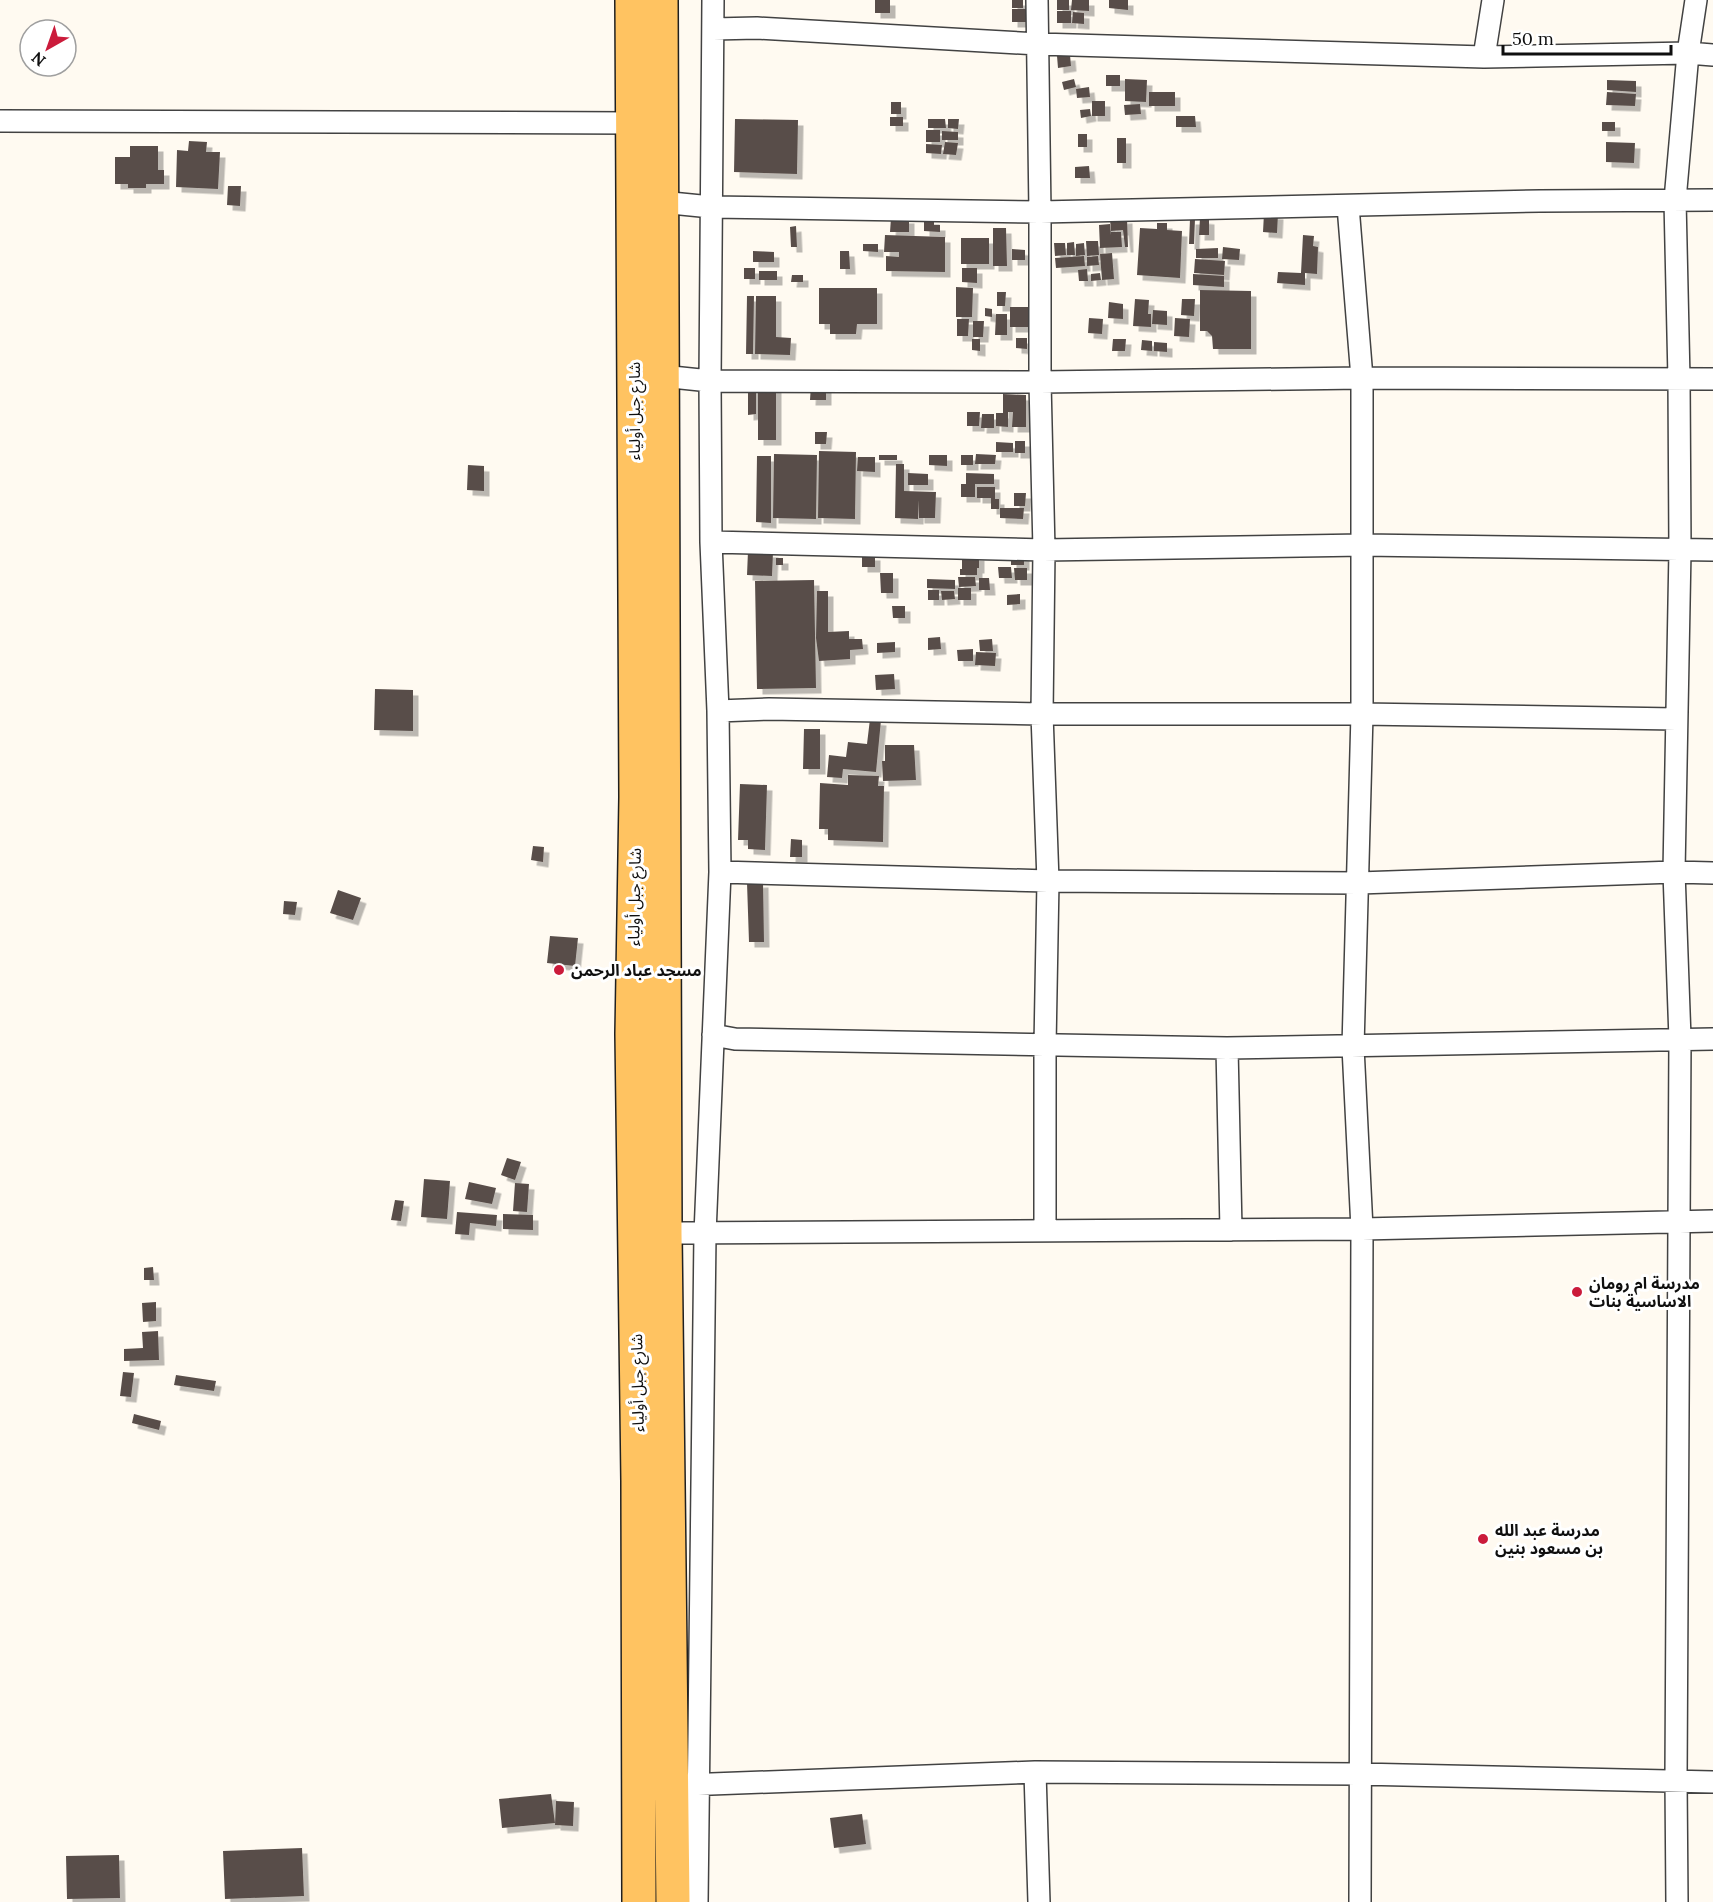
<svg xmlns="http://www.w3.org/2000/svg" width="1713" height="1902" font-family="Lora,'Noto Sans Arabic',serif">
  <defs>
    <filter id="shadow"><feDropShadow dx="5.5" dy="5.5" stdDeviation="0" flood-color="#0004"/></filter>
  </defs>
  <rect width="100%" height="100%" fill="#fffaf1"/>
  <!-- building -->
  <path fill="#594e4a" filter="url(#shadow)" d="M875,0H890V13H875Z
    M1012,0H1023V8H1012Z
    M1057,0H1069V10H1057Z
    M1072,0H1089V11L1071,10Z
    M1109,0H1128V10L1109,8Z
    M1012,9H1026V22H1012Z
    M1057,11H1071V23H1057Z
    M1073,12L1084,13V24L1072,23Z
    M1070,55L1071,66L1058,68L1057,56Z
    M1106,75H1120V86H1106Z
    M1074,79L1076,87L1064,90L1062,82Z
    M1125,79L1147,80L1146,102L1125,101Z
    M1607,80L1636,81V92L1607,90Z
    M1089,87L1090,97L1077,98L1076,89Z
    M1149,92H1175V106H1149Z
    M1607,92L1636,94L1635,106L1606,105Z
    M1092,101H1105V116H1092Z
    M891,102H901V114H891Z
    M1140,104L1141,114L1125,115L1124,105Z
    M1090,109L1091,116L1081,118L1080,110Z
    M1176,116H1195L1196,127H1176Z
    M890,117H903V126H890Z
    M735,119L798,120L797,174L734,172Z
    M928,119H945L946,128H928Z
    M948,119H959L958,129L948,128Z
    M1602,122H1615V131H1602Z
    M926,130H940V142H926Z
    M942,131L958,132V140H942Z
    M1078,134H1087V147H1078Z
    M1117,138H1126V163H1117Z
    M189,141L207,142L206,152H220L218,189L176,187L177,150L188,151Z
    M945,142L958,143L956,155L943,154Z
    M1606,142L1635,143L1634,163L1606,162Z
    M926,144L942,145L941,154L926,153Z
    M130,146H158V170H164V184H146V188H128V184H115V157H130Z
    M1089,166L1090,178H1075V167Z
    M228,186H241L240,206L227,205Z
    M1264,213L1278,214L1277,233L1263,232Z
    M891,218H909V232H890Z
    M1127,218L1128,247H1125L1123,230L1111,231L1110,219Z
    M1200,218L1209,219V235H1199Z
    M924,219H934V225H940V232L924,231Z
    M1190,219H1195L1194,244H1189Z
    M1157,223H1167V230L1182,231L1180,278L1137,275L1140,228L1157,229Z
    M1110,224L1111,235V232H1121L1122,247L1100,248L1099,225Z
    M796,226L797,247H791L790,227Z
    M993,228H1006L1007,266H993Z
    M885,235L945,237V272L886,271V256L899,257V252H884Z
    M1303,235L1314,236L1313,246L1318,247L1317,274L1305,273V285L1277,283L1278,272L1301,273Z
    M961,238H989V264H961Z
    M1086,241H1098L1099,255L1087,256Z
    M1074,242L1075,255H1067V243Z
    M1054,243H1065L1066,255L1055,256Z
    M1084,243L1085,255L1076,256V244Z
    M863,244H878V252L863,251Z
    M1223,247L1240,249L1239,260L1222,259Z
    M1218,248V258H1196V249Z
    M1012,249L1025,250V260H1012Z
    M753,251L774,252V262H753Z
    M840,251H849L850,269H840Z
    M1112,253L1114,279L1102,280L1100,254Z
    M1084,256L1085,266L1056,268L1055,258Z
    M1098,256L1099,265L1087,266V257Z
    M1195,259L1225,261L1224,275L1194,273Z
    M744,268H755V279H744Z
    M962,268H977V283L962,282Z
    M1087,269L1088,281H1079L1078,270Z
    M759,271H777V280H759Z
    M1100,273L1101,280L1091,281V274Z
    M1193,274L1224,276V287L1193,285Z
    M792,275H803V282H791Z
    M956,287L973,288L972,317H956Z
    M819,288H877V324H857L856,334H830V324H819Z
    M1200,290L1251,291V349H1213L1212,336L1207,331H1200Z
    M997,292H1006L1005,306H997Z
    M747,296H754L753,354H746Z
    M756,296H776V337L791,338L790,355L755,354Z
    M1135,299L1149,300L1148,314H1151V327L1133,326Z
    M1182,299H1195L1194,316L1181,315Z
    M1109,302L1123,304V319L1108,318Z
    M1010,307H1029V327H1010Z
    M985,308L992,309V317L985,316Z
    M1153,310L1167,311V325L1152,324Z
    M996,314H1007V335H995Z
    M1089,318L1103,319L1102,334L1088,333Z
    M1175,318L1190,319L1189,337L1174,336Z
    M957,319H969L968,336H957Z
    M973,321H984L983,337H973Z
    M1016,338H1027V349L1016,348Z
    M972,339H980V351L972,350Z
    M1113,339H1126L1125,351H1112Z
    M1142,340L1152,341V351L1141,350Z
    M1154,342L1167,343V352L1154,351Z
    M748,385H756V414L748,415Z
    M811,385L826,386V400H810Z
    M758,387H776V440H758Z
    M1003,394L1026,395V427H1012L1013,412H1008V427L996,426V413H1003Z
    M967,412H980L979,426H967Z
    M982,414H994V428H981Z
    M815,432H827L826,444H815Z
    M1015,441H1025V453H1015Z
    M996,442L1013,443V452H996Z
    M819,451L856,452L855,519L818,518Z
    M774,454L817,455L816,519L773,518Z
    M976,454L996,455L995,464H975Z
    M879,455H897V460H879Z
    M929,455H947V466L929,465Z
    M961,455H973V465H961Z
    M757,456H771V523L756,522Z
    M858,457H875V472L857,471Z
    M896,464H904V491L936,492L935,518H919V500L918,519L895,518Z
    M468,465L484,466V491L467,490Z
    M908,473L928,474V485H908Z
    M966,473L994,474V484H975V497H961V484H966Z
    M977,487H995V499H999V509H991V498H977Z
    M1014,493H1026L1025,506H1014Z
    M1000,508H1024L1023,519L1000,518Z
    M748,551L773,552L772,576L747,575Z
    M1011,553H1024V565H1011Z
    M862,555H875V567H862Z
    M962,555H979V568H977V575H960V569H962Z
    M776,558H783V565H776Z
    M998,567H1011L1012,578H999Z
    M1014,568H1027V580H1015Z
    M880,573H893V593H881Z
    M958,577H975L976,586L959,587Z
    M979,578H989L990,590H979Z
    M927,579L955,580V589L927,588Z
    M814,580L816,688L757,689L755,581Z
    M958,588H971V600H958Z
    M928,590H939V600H928Z
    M817,591H828V632L849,631V639H862L863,649L850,650V659L819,661L816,638Z
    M941,591H954L955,599L942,600Z
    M1020,594V604L1007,605V595Z
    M892,606H905V618H893Z
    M940,637L941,649L928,650V638Z
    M992,639L993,651H980L979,640Z
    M895,642V652L877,653V643Z
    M973,649V661H958L957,650Z
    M976,652L996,653L995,666L975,665Z
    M894,674L895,689L876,690L875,675Z
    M375,689L413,690V731L374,730Z
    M870,719L881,720L876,772L843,769L842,778L827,777L829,755L846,757L848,742L867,744Z
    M804,729H820V769H803Z
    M885,745H914L916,780L883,781L882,761H885Z
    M848,775L879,776L878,786H884L883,842L828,840V829H819L820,783L848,785Z
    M740,784L767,785L765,850L748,849V840H738Z
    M791,839L802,840V857H790Z
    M533,846L544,847L543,862L531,860Z
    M763,882L764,942H749L747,883Z
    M338,890L361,898L353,920L330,913Z
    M284,901L297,902L295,915L283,914Z
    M550,936L578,938L575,966L547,963Z
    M507,1158L521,1162L515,1180L501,1175Z
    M424,1179L450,1181L447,1219L421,1217Z
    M469,1182L496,1188L492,1204L465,1199Z
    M515,1183L529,1184L527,1212L513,1211Z
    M395,1200L404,1201L401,1221L391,1220Z
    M457,1212L497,1215L496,1226L470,1223L469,1235L455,1234Z
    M503,1214L533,1215V1230L503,1229Z
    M153,1267L154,1280H144V1268Z
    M156,1302V1321L143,1322L142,1303Z
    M158,1331L159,1360L124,1361V1349L143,1348L142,1332Z
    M123,1372L134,1373L131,1397L120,1396Z
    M176,1375L216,1381L214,1391L174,1385Z
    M134,1414L161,1421L159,1430L132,1423Z
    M551,1794L555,1823L502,1828L499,1799Z
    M556,1801L574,1802L573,1826L555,1825Z
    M862,1814L866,1844L834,1848L830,1818Z
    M302,1848L304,1896L225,1899L223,1851Z
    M119,1855L120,1898L67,1899L66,1856Z"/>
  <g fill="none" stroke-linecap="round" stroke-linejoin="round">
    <!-- street casing -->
    <g stroke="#424242" stroke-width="24">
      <path id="street" d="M1037,0L1040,212V382L1044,550L1042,714L1048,881L1045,1046V1230
        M713,29L757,28L1038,44L1484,57L1688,53L1713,55
        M1484,57L1493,0
        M0,121L632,123
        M661,202L711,207L1040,212L1540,201L1713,200
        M1348,206L1362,378V714L1353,1047L1362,1229L1360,1902
        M662,376L710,381L1040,382L1362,378L1713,379
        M711,542L1044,550L1363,545L1713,550
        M718,711L769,709L1042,714H1362L1676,719
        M720,872L1048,881L1359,883L1674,872L1713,873
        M713,1035L735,1039L1227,1048L1713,1039
        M1227,1048L1231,1230
        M665,1233L1362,1229L1713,1221
        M1035,1772L1039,1902
        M685,1785L1035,1772L1359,1774L1713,1782
        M697,1902L705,1234L720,872L718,711L711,542L710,381L713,0
        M1677,1902L1676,1780L1680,1039L1674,872L1680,550L1679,379L1675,200L1688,53L1696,0"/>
    </g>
    <!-- primary casing -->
    <g stroke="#202020" stroke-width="36">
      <path id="primary" d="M632,0L636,797L632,1034L638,1481L639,1902
        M661,0L665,1233L673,1902"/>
    </g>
    <!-- street -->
    <use href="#street" stroke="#fff" stroke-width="21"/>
    <!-- primary -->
    <use href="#primary" stroke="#ffc361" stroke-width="33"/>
  </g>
  <!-- markers -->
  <g fill="#cb1b3b" stroke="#fff" stroke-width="2">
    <circle cx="559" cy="970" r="6"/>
    <circle cx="1577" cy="1292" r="6"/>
    <circle cx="1483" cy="1539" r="6"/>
  </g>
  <g text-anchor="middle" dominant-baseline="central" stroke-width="6" stroke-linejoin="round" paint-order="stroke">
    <!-- street labels -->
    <g font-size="16" fill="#0f0f0f" stroke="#fff">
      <text transform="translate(634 411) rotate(-90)">شارع جبل أولياء</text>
      <text transform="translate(634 897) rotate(-89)">شارع جبل أولياء</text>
      <text transform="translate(637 1383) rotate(-91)">شارع جبل أولياء</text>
    </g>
    <!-- poi labels -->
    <g font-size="16" font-weight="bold" fill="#0f0f0f" stroke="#fff" text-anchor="start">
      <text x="571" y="970">مسجد عباد الرحمن</text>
      <text x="1589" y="1283">مدرسة ام رومان<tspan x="1589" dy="18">الاساسية بنات</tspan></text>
      <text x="1495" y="1530">مدرسة عبد الله<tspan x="1495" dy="18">بن مسعود بنين</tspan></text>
    </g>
  </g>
  <!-- north arrow -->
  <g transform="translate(48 48) rotate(220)"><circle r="28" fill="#ffffff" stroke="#9f9f9f" stroke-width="1.5"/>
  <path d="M0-4.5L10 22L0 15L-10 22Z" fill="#cb1b3b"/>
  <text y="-9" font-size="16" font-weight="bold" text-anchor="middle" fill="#0f0f0f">N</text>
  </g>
  <!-- scale -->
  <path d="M1503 45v9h168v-9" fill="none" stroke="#0f0f0f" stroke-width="3"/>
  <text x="1512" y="45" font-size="18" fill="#0f0f0f" stroke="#ffffff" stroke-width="4.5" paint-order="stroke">50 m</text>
</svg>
